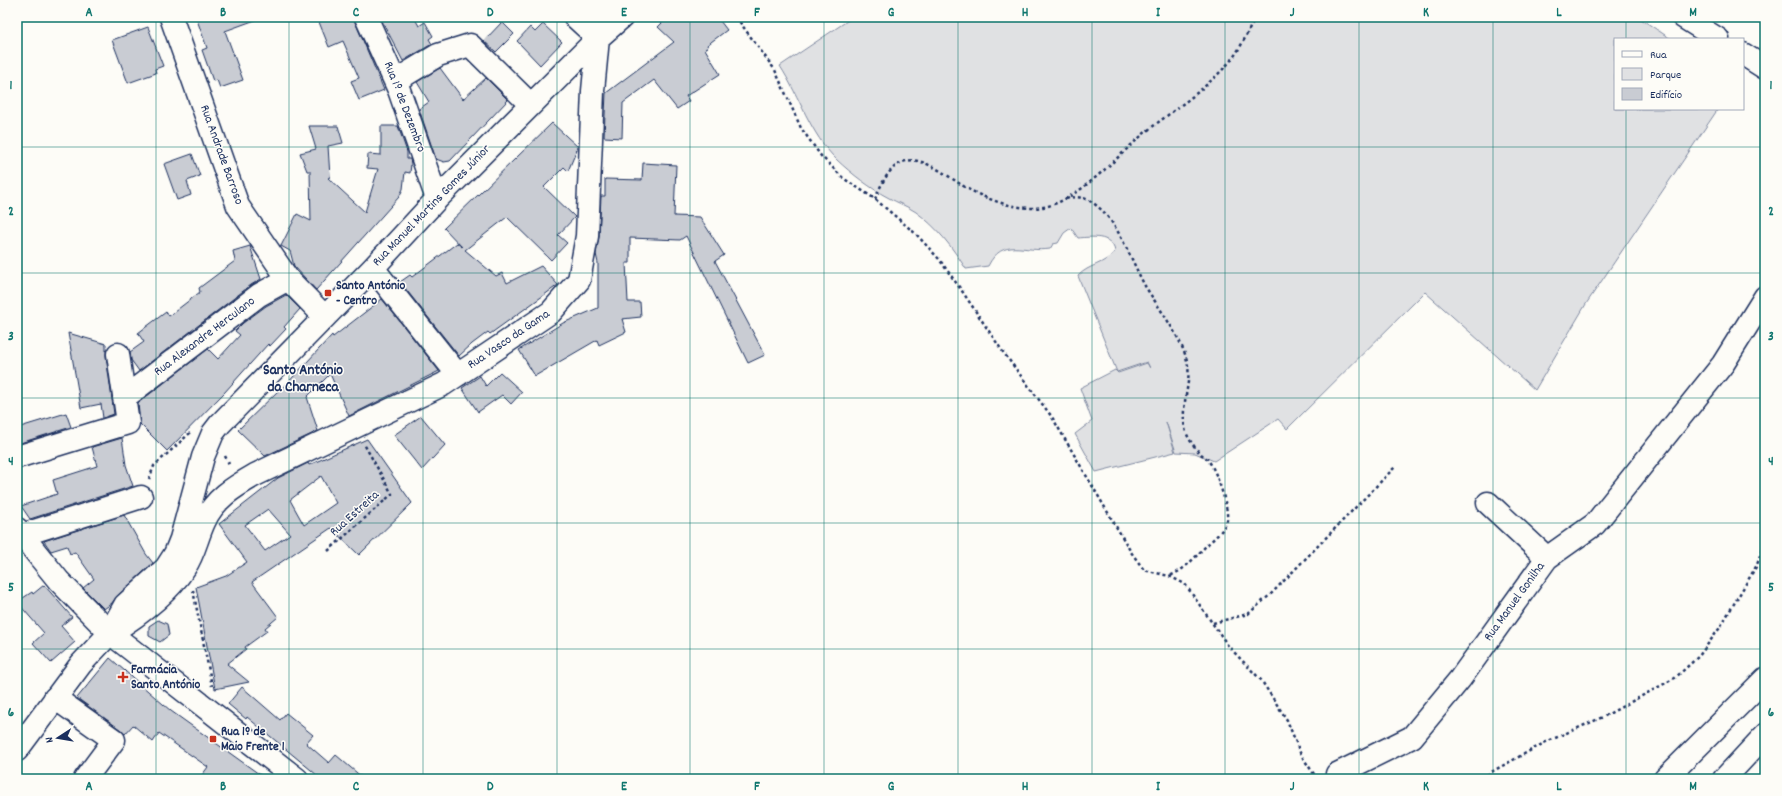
<svg xmlns="http://www.w3.org/2000/svg" width="1782" height="796" font-family="Dekko,sans-serif">
  <rect width="100%" height="100%" fill="#fdfcf7"/>
  <filter id="ink" filterUnits="userSpaceOnUse"><feTurbulence type="fractalNoise" baseFrequency=".025" numOctaves="2"/><feDisplacementMap in="SourceGraphic" scale="8" xChannelSelector="R" yChannelSelector="G"/><feConvolveMatrix kernelMatrix="1 2 1 2 8 2 1 2 1" color-interpolation-filters="sRGB"/></filter>
  <g filter="url(#ink)">
    <!-- green -->
    <path fill="#e0e1e3" stroke="#7e88a0" d="M853,17H1638L1671,39H1615V109H1718L1586,304L1535,390L1425,292L1287,429L1278,419L1214,461L1195,453L1176,452L1166,422L1175,452L1096,472L1075,434L1092,421L1080,388L1115,370L1118,373L1147,363L1150,368L1147,362L1117,372L1078,276C1089,264 1105,265 1115,251C1111,234 1091,237 1078,238L1071,228L1064,233L1058,243L1053,244L1050,249C1024,253 1003,236 988,266L966,269C952,247 937,227 916,212C907,206 898,203 889,198C870,188 852,174 837,160C810,134 800,97 780,66Z"/>
    <!-- building -->
    <path fill="#c9ccd3" stroke="#1b2f5e" fill-rule="evenodd" d="M196,17H257L258,19L225,31L243,80L220,88L217,80L213,81L202,50L207,48Z
      M317,17H353L384,90L359,100L351,81L359,78L343,41L329,47Z
      M380,17H414L419,26L425,22L433,36L429,39L432,44L403,61Z
      M668,17H717L727,30L707,45L708,47L705,49L720,74L686,96L689,101L677,109L654,80L623,103L622,138L604,137L606,93L674,42L658,27Z
      M502,22L514,34L496,52L484,41Z
      M543,24L562,42L540,65L517,41L530,27L535,32Z
      M148,27L163,66L155,69L156,73L128,83L112,40Z
      M440,68L463,99L486,78L508,100L450,161L444,162L436,159L419,109L429,102L417,82Z
      M552,123L578,147L568,171L564,167L544,187L575,217L558,235L567,243L551,260L507,217L465,250L496,276L502,273L507,283L541,266L558,285L490,334L488,332L472,344L459,356L400,282L410,275L412,277L457,243L462,247L444,228Z
      M309,126H338L343,143L328,146L330,177L328,178L365,212L378,169L367,168L368,154L381,155V126H398L407,152V159H410L411,164L410,173L405,172L403,189L399,197L316,290L294,266L290,251L281,246L297,214L311,221L310,171H307L300,153L316,149Z
      M192,154L200,176L187,181L191,195L177,200L164,164Z
      M643,163L676,165L674,216L700,217L724,255L715,261L765,355L748,363L686,236L680,240L630,238V263H626L628,302H640L641,317L622,319L626,332L599,345L597,340L535,376L519,350L563,323L598,308V263L596,254L599,237L601,196H605V179L642,180Z
      M250,246L261,279L251,285L139,371L131,360L130,352L144,342L138,333L166,312L169,316L200,292L199,288L235,261L233,251Z
      M286,295L300,309L284,327L286,329L270,346L268,344L224,393L167,451L140,424L138,403L208,349L218,359L240,335L235,331L243,323L266,306Z
      M382,299L439,371L349,416L330,374L307,397L318,431L265,456L238,430L281,388L282,389L332,335L333,337Z
      M68,333L106,344V356L114,414L103,418L101,404L81,408Z
      M500,372L522,392L511,404L502,395L478,412L462,388L480,376L486,386Z
      M66,413L71,427L17,444V428Z
      M421,416L445,445L422,470L394,435Z
      M122,438L126,465L133,486L30,519L21,506L57,494L53,480L97,466L92,447Z
      M367,439L412,503L359,555L331,528L252,582L278,617L265,628L267,631L245,647L246,649L227,664L249,682L215,689L196,587L226,576L247,562L219,524L278,478L308,463L309,465ZM321,476L336,503L304,525L290,500ZM268,509L290,534L265,551L245,525Z
      M124,515L146,554L153,563L117,596L112,603L104,609L83,588L94,579L75,552L70,554L67,546L51,551L44,541Z
      M44,585L72,617L61,626L75,642L51,663L33,643L44,633L17,602L32,592L33,594Z
      M158,620L167,624L169,635L160,642L149,636V626Z
      M110,658L171,711L266,779H199L208,767L159,733L153,742L133,725L125,734L121,730L77,698Z
      M242,687L280,720L286,713L313,735L306,743L329,763L336,755L364,779H315L318,776L311,770L247,717L246,719L228,704Z"/>
    <g fill="none" stroke-linecap="round" stroke-linejoin="round">
      <!-- minor casing -->
      <g stroke="#1b2f5e" stroke-width="25">
        <path id="minor" d="M171,17L238,206L288,279L325,317
          M366,17L399,90L437,199
          M575,17L598,38
          M1683,17L1718,39
          M1743,54L1765,68
          M395,81L438,55L470,45L531,105
          M373,268L458,375
          M124,398L259,295L288,279
          M17,457L128,423L118,354
          M1488,503L1547,558
          M22,535L141,497
          M110,632L125,605L166,568L175,554L181,539L203,457L213,433L220,424L373,268L437,199L598,38L622,17
          M110,633C138,616 167,595 185,567C194,554 197,537 204,522C214,499 234,487 255,475L444,384L551,312L579,280L587,236L593,91L598,38
          M55,698L114,740L85,779
          M1337,774L1412,737L1460,679L1547,558L1595,524L1723,364L1765,297"/>
      </g>
      <!-- major casing -->
      <g stroke="#1b2f5e" stroke-width="25">
        <path id="major" d="M17,529L59,581L110,633L297,779
          M17,750L81,664L110,633"/>
      </g>
      <!-- highway casing -->
      <g stroke="#1b2f5e" stroke-width="25">
        <path id="highway" d="M1665,779L1765,679
          M1724,779L1765,735"/>
      </g>
      <!-- path -->
      <path stroke="#1b2f5e" stroke-width="2.5" stroke-dasharray="3 3" stroke-linecap="butt" d="M736,17L775,70L801,128L821,156L843,178L875,199L916,234L939,259L962,291L1003,352L1052,417L1131,552L1144,570L1169,576L1185,584L1229,647L1261,680L1287,720L1301,755L1316,777
        M875,199C881,185 889,165 906,161C926,156 953,181 970,190C991,201 1019,211 1043,207C1079,201 1119,154 1147,131C1176,108 1208,88 1232,59C1242,46 1248,32 1255,17
        M1066,199C1078,195 1088,198 1097,206C1118,222 1132,262 1145,286C1158,307 1185,342 1188,366C1191,387 1179,409 1186,432C1189,440 1195,448 1201,454C1203,456 1206,457 1208,460C1216,470 1229,507 1227,520C1225,530 1213,539 1206,546C1195,557 1184,571 1169,576
        M225,456L230,466
        M149,479L154,466L190,433
        M328,551L392,494L364,444
        M193,590L212,686
        M1213,623L1248,614L1271,594L1395,467
        M1482,779L1493,771L1546,742L1603,717L1675,678L1699,656L1719,629L1757,565L1765,540"/>
      <!-- minor -->
      <use href="#minor" stroke="#fdfcf7" stroke-width="22"/>
      <!-- major -->
      <use href="#major" stroke="#fdfcf7" stroke-width="22"/>
      <!-- highway -->
      <use href="#highway" stroke="#fdfcf7" stroke-width="22"/>
    </g>
  </g>
  <!-- grid -->
  <path fill="none" stroke="#0f766e" stroke-width="1" stroke-opacity="0.55" d="M156,17V779M289,17V779M423,17V779M557,17V779M690,17V779M824,17V779M958,17V779M1092,17V779M1225,17V779M1359,17V779M1493,17V779M1626,17V39M1626,109V779M17,147H1765M17,273H1765M17,398H1765M17,523H1765M17,649H1765"/>
  <!-- markers -->
  <g fill="#c8321e" stroke="#fdfcf7" stroke-width="1.5">
    <rect x="324" y="289" width="8" height="8" rx="2"/>
    <path d="M121 671h4v4h4v4h-4v4h-4v-4h-4v-4h4z"/>
    <rect x="209" y="735" width="8" height="8" rx="2"/>
  </g>
  <g text-anchor="middle" dominant-baseline="central" stroke-width="3" stroke-linejoin="round" paint-order="stroke">
    <!-- street labels -->
    <g font-size="13" fill="#1b2f5e" stroke="#fdfcf7">
      <text transform="translate(404 107) rotate(69)">Rua 1º de Dezembro</text>
      <text transform="translate(221 155) rotate(70)">Rua Andrade Barroso</text>
      <text transform="translate(432 206) rotate(-46)">Rua Manuel Martins Gomes Júnior</text>
      <text transform="translate(205 337) rotate(-37)">Rua Alexandre Herculano</text>
      <text transform="translate(509 340) rotate(-34)">Rua Vasco da Gama</text>
      <text transform="translate(355 514) rotate(-42)">Rua Estreita</text>
      <text transform="translate(1515 602) rotate(-54)">Rua Manuel Gonilha</text>
    </g>
    <!-- poi labels -->
    <g font-size="13" font-weight="bold" fill="#1b2f5e" stroke="#fdfcf7" text-anchor="start">
      <text x="336" y="286">Santo António<tspan x="336" dy="15">- Centro</tspan></text>
      <text x="131" y="670">Farmácia<tspan x="131" dy="15">Santo António</tspan></text>
      <text x="221" y="732">Rua 1º de<tspan x="221" dy="15">Maio Frente 1</tspan></text>
    </g>
    <!-- quarter labels -->
    <g font-size="15" font-weight="bold" fill="#1b2f5e" stroke="#fdfcf7">
      <text x="303" y="371">Santo António<tspan x="303" dy="17">da Charneca</tspan></text>
    </g>
  </g>
  <!-- margin -->
  <rect width="1782" height="796" fill="none" stroke="#fdfcf7" stroke-width="44"/>
  <!-- legend -->
  <rect x="1614" y="38" width="130" height="72" fill="#fdfcf7" stroke="#a3aaba"/>
  <rect x="1622" y="51" width="20" height="6" fill="#fdfcf7" stroke="#a3aaba"/>
  <text x="1650" y="58" font-size="12" fill="#1b2f5e">Rua</text>
  <rect x="1622" y="68" width="20" height="12" fill="#e0e1e3" stroke="#a3aaba"/>
  <text x="1650" y="78" font-size="12" fill="#1b2f5e">Parque</text>
  <rect x="1622" y="88" width="20" height="12" fill="#c9ccd3" stroke="#a3aaba"/>
  <text x="1650" y="98" font-size="12" fill="#1b2f5e">Edifício</text>
  <!-- north arrow -->
  <g transform="translate(58 738) rotate(258)" stroke="#fdfcf7" stroke-width="3" paint-order="stroke">
  <path d="M0-3L7 15L0 10L-7 15Z" fill="#1b2f5e"/>
  <text y="-6" font-size="11" font-weight="bold" text-anchor="middle" fill="#1b2f5e">N</text>
  </g>
  <rect x="22" y="22" width="1738" height="752" fill="none" stroke="#0f766e" stroke-width="1.5"/>
  <g font-size="13" text-anchor="middle" font-weight="bold" fill="#0f766e">
    <text x="89" y="16">A</text>
    <text x="223" y="16">B</text>
    <text x="356" y="16">C</text>
    <text x="490" y="16">D</text>
    <text x="624" y="16">E</text>
    <text x="757" y="16">F</text>
    <text x="891" y="16">G</text>
    <text x="1025" y="16">H</text>
    <text x="1158" y="16">I</text>
    <text x="1292" y="16">J</text>
    <text x="1426" y="16">K</text>
    <text x="1559" y="16">L</text>
    <text x="1693" y="16">M</text>
    <text x="11" y="89">1</text>
    <text x="1771" y="89">1</text>
    <text x="11" y="215">2</text>
    <text x="1771" y="215">2</text>
    <text x="11" y="340">3</text>
    <text x="1771" y="340">3</text>
    <text x="11" y="465">4</text>
    <text x="1771" y="465">4</text>
    <text x="11" y="591">5</text>
    <text x="1771" y="591">5</text>
    <text x="11" y="716">6</text>
    <text x="1771" y="716">6</text>
    <text x="89" y="790">A</text>
    <text x="223" y="790">B</text>
    <text x="356" y="790">C</text>
    <text x="490" y="790">D</text>
    <text x="624" y="790">E</text>
    <text x="757" y="790">F</text>
    <text x="891" y="790">G</text>
    <text x="1025" y="790">H</text>
    <text x="1158" y="790">I</text>
    <text x="1292" y="790">J</text>
    <text x="1426" y="790">K</text>
    <text x="1559" y="790">L</text>
    <text x="1693" y="790">M</text>
  </g>
</svg>
